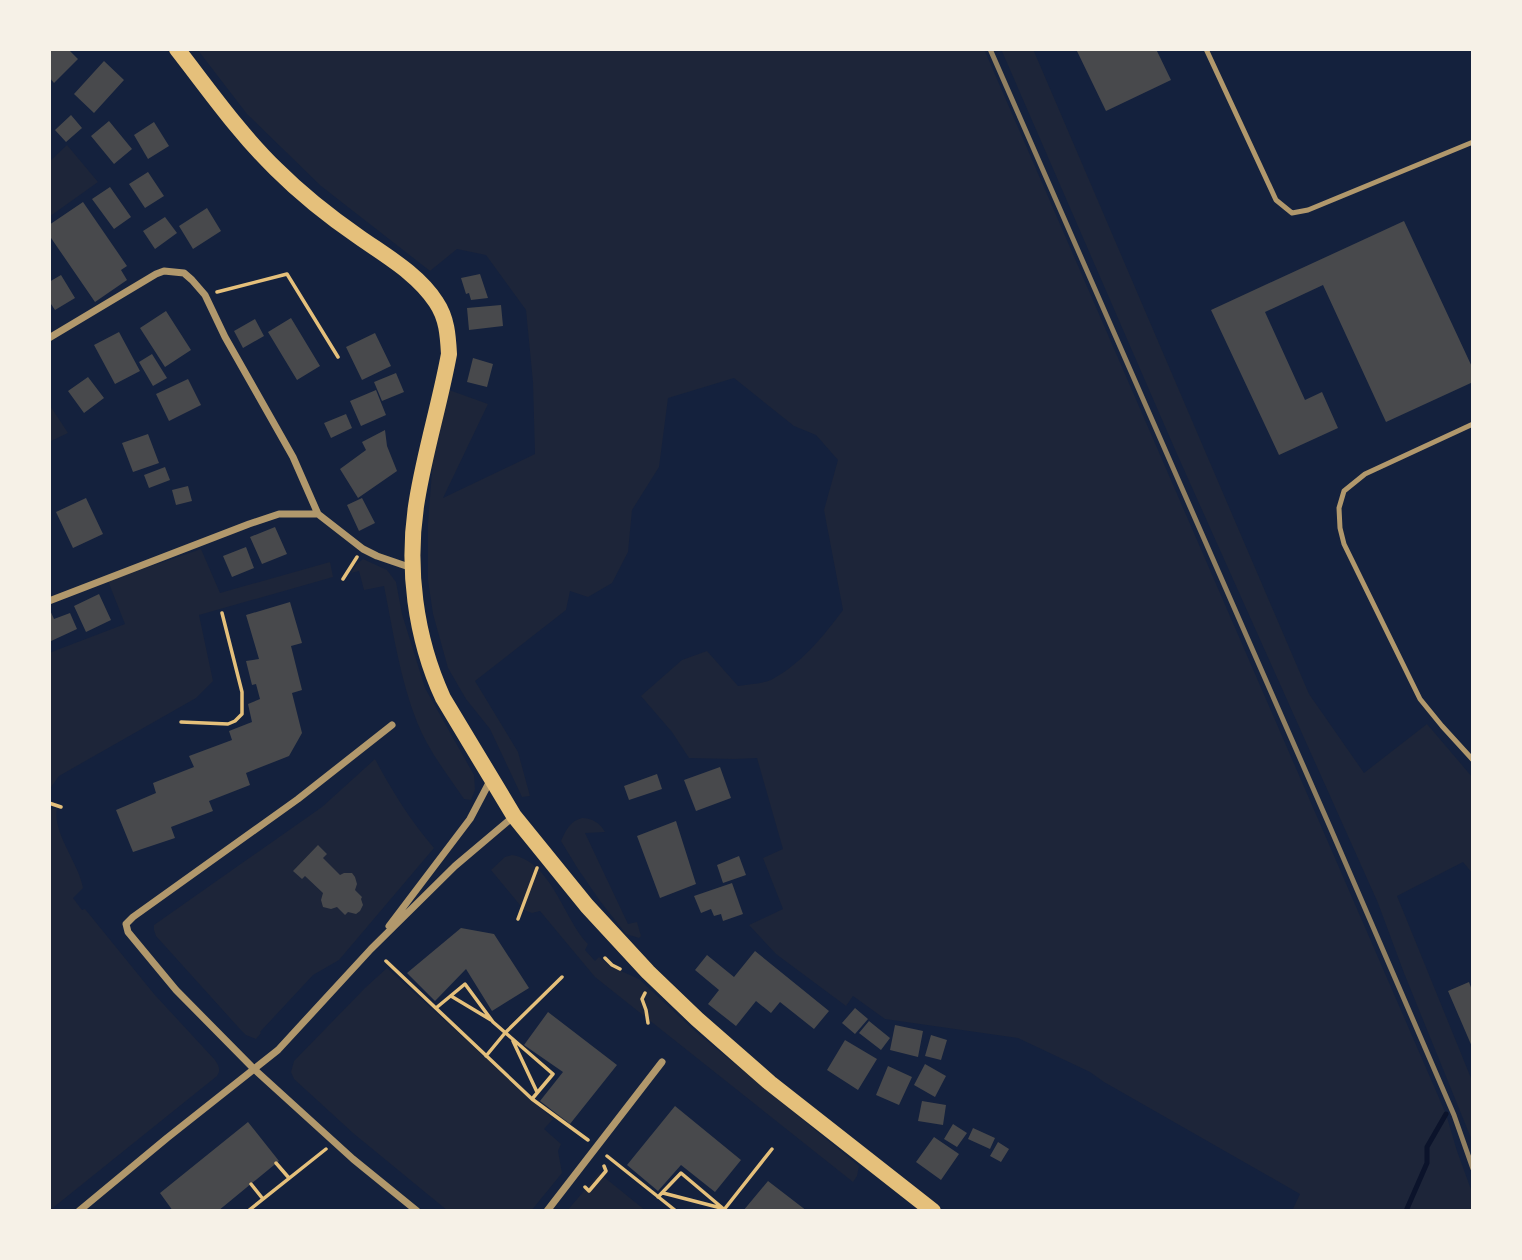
<svg xmlns="http://www.w3.org/2000/svg" width="1522" height="1260" font-family="Commissioner,sans-serif">
  <rect width="100%" height="100%" fill="#14213d"/>
  <!-- green -->
  <path fill="#1d2539" d="M197,49H984L1446,1114L1457,1151L1473,1195V1211H1292L1300,1194L1104,1082L1090,1072L1018,1038L885,1019L853,996L846,1006L776,954L749,925L783,909L763,858L783,849L757,758L734,759L689,758L672,732L641,696L682,660L707,651L738,686C748,684 761,684 771,680C801,664 823,637 843,610L824,510L838,460L816,435L794,426L734,378L668,398L659,467L632,510L628,552L612,583L588,597L570,591L566,610L475,681L518,752L530,796L522,797L490,729L466,699L448,668L433,614L428,580V523L433,458L449,390L488,404L443,498L535,454L533,382L526,310L486,255L457,249L430,271L321,186L247,114Z
    M1001,49H1033L1309,694L1364,773L1427,724L1473,778V874L1463,862L1397,896L1473,1083V1143L1404,973L1378,903L1177,454Z
    M67,145L98,182L49,217V162Z
    M49,404L68,433L49,442Z
    M201,549L220,593L330,562L333,577L199,615L213,681L196,698L59,776L49,790V653L125,624L108,581Z
    M363,559L387,570L396,582L402,614L425,688L474,775L475,790L471,800L464,799C447,774 428,750 417,722C400,679 393,631 384,586L364,590L359,571L351,573L356,565Z
    M375,759C392,791 410,820 434,848L339,960L313,975L260,1032L261,1033L256,1039L246,1035L239,1028L156,936L154,930V925L322,807Z
    M57,808C52,833 79,863 83,888L73,898L82,910L85,909L154,994L215,1060C219,1066 221,1070 217,1076L49,1211V809Z
    M582,818C592,818 600,823 605,832L585,833L628,924L637,922L641,936L639,938L626,934L600,901L578,869L561,841C566,830 570,821 582,818Z
    M512,855C552,862 563,918 588,944L585,950L595,961L599,957L610,966L639,979L695,1031L859,1166L857,1176L853,1182L595,977L540,911L532,913L524,910L491,870L505,857Z
    M387,968L553,1119L544,1129L561,1144L558,1151L562,1173L531,1211H448L353,1133L294,1079L291,1072L294,1061L365,988Z
    M599,1173L646,1211H567Z"/>
  <g fill="none" stroke-linecap="round" stroke-linejoin="round">
    <!-- stream -->
    <path stroke="#0b132b" stroke-width="5" d="M1406,1211L1427,1163V1147L1446,1114"/>
  </g>
  <!-- building -->
  <path fill="#48494c" d="M49,49H68L78,59L54,83L49,77Z
    M1076,49H1156L1171,80L1106,111Z
    M104,61L124,80L94,113L74,94Z
    M71,115L82,128L66,142L55,130Z
    M109,121L132,149L114,164L91,136Z
    M154,122L169,146L148,159L134,135Z
    M148,172L164,196L145,208L129,184Z
    M110,187L131,217L114,229L92,199Z
    M83,202L127,266L121,270L127,280L95,302L49,235V225Z
    M207,208L221,231L193,249L179,226Z
    M165,217L177,233L155,249L143,231Z
    M1404,221L1473,369V382L1386,422L1323,285L1265,312L1305,400L1322,392L1338,428L1279,455L1211,310Z
    M480,274L488,298L471,300L469,293L466,294L461,278Z
    M61,275L75,298L55,310L49,301V282Z
    M501,305L503,326L469,330L467,308Z
    M166,311L191,350L165,367L140,328Z
    M291,318L320,366L297,380L268,332Z
    M255,319L264,336L243,348L234,331Z
    M119,332L140,371L115,384L94,345Z
    M375,333L391,366L362,380L346,347Z
    M152,354L167,378L153,386L139,362Z
    M473,358L493,364L487,387L467,382Z
    M396,373L404,392L382,401L374,382Z
    M88,377L104,398L84,413L68,391Z
    M188,379L201,405L169,421L156,394Z
    M376,390L386,415L361,426L350,401Z
    M346,414L352,428L331,438L324,423Z
    M385,430L387,446L397,471L358,498L340,469L366,450L362,442Z
    M148,434L159,463L133,472L122,443Z
    M165,467L170,480L149,488L144,475Z
    M188,486L192,501L176,505L172,490Z
    M86,498L103,534L73,548L56,512Z
    M362,498L375,523L359,531L347,505Z
    M275,527L287,554L262,564L250,537Z
    M246,547L254,568L232,577L223,556Z
    M99,594L111,620L86,632L74,606Z
    M290,602L302,643L291,646L302,690L292,693L302,733L289,756L246,773L250,785L209,801L213,811L171,827L175,838L133,852L116,810L156,793L153,783L194,767L189,756L232,740L229,731L252,722L248,704L260,699L256,684L252,685L246,661L259,659L246,615Z
    M49,608L54,619L70,613L77,629L49,642Z
    M720,767L731,798L696,811L684,780Z
    M657,774L662,789L629,800L624,786Z
    M676,821L696,884L660,898L637,836Z
    M318,845L327,854L323,858L340,875L344,873H352L355,877L357,884L355,890L362,897L361,899L363,905L360,911L356,914L348,912L345,915L337,907L331,909L323,907L321,900L323,893L305,876L302,879L293,871Z
    M739,856L746,875L723,883L717,865Z
    M732,883L743,914L723,921L721,914L714,916L711,909L701,913L694,896Z
    M461,928L494,934L529,988L492,1011L466,969L435,1001L407,973Z
    M755,951L829,1011L814,1029L780,1002L771,1013L756,1001L736,1026L708,1004L719,990L695,970L707,955L734,977Z
    M1469,982L1473,993V1049L1448,991Z
    M855,1008L868,1019L855,1034L842,1023Z
    M548,1012L617,1065L570,1124L540,1101L563,1072L524,1045Z
    M869,1021L890,1038L881,1050L859,1033Z
    M895,1025L923,1031L918,1057L890,1050Z
    M931,1035L947,1040L941,1060L925,1056Z
    M845,1040L877,1059L858,1090L827,1070Z
    M925,1064L946,1076L935,1097L914,1085Z
    M888,1066L912,1077L899,1105L876,1095Z
    M922,1101L946,1105L943,1125L918,1121Z
    M675,1106L741,1160L715,1192L681,1165L658,1191L627,1165Z
    M248,1122L279,1161L218,1211H173L160,1193Z
    M953,1124L967,1133L957,1147L944,1139Z
    M973,1128L995,1138L990,1149L968,1139Z
    M934,1137L959,1154L941,1180L916,1162Z
    M998,1142L1009,1149L1001,1162L990,1156Z
    M768,1181L807,1211H743Z"/>
  <g fill="none" stroke-linecap="round" stroke-linejoin="round">
    <!-- path -->
    <path stroke="#e5c07b" stroke-width="3.5" d="M217,292L287,274L338,357
      M343,579L357,557
      M181,722L228,724L235,721L242,714V692L222,613
      M49,803L61,807
      M518,919L537,868
      M605,958L612,965L620,969
      M386,961L532,1099L588,1140
      M645,993L642,999L646,1010L648,1023
      M451,996L491,1020
      M436,1008L465,984L493,1022L553,1074L532,1099
      M513,1041L537,1092
      M486,1056L505,1033L562,977
      M607,1156L676,1211
      M276,1163L289,1178
      M251,1184L263,1199
      M585,1187L589,1191L606,1171L604,1166
      M663,1193L721,1208
      M658,1197L681,1173L726,1211
      M248,1211L326,1149
      M723,1211L772,1149"/>
    <!-- service -->
    <path stroke="#b1986c" stroke-width="5" d="M1206,49L1276,200L1292,213L1308,210L1473,142
      M1473,424L1365,474L1344,491L1339,508L1340,528L1344,544L1420,699L1442,726L1473,760"/>
    <!-- minor -->
    <path stroke="#b1986c" stroke-width="7" d="M49,338L156,274L164,271L184,273L192,280L205,295L225,337L293,457L318,514
      M49,601L249,524L279,514H318L363,549L377,556L412,568
      M392,725L298,799L133,917L126,924L128,932L176,990L254,1069L353,1159L417,1211
      M389,926L470,819L490,781
      M79,1211L167,1138L278,1050L371,949L455,866L513,817
      M547,1211L662,1062"/>
    <!-- primary -->
    <path stroke="#e5c07b" stroke-width="16" d="M177,49C209,90 239,133 276,169C301,194 330,217 359,237C386,256 418,274 436,302C447,318 448,336 449,354C440,403 425,451 417,500C406,566 415,637 443,698L514,816L587,906L648,972L697,1019L770,1083L933,1211"/>
    <!-- rail -->
    <path stroke="#918062" stroke-width="5" d="M990,49L1330,827L1454,1115L1473,1169"/>
  </g>
  <!-- border -->
  <rect width="1522" height="1260" fill="none" stroke="#f6f1e7" stroke-width="102"/>
</svg>
